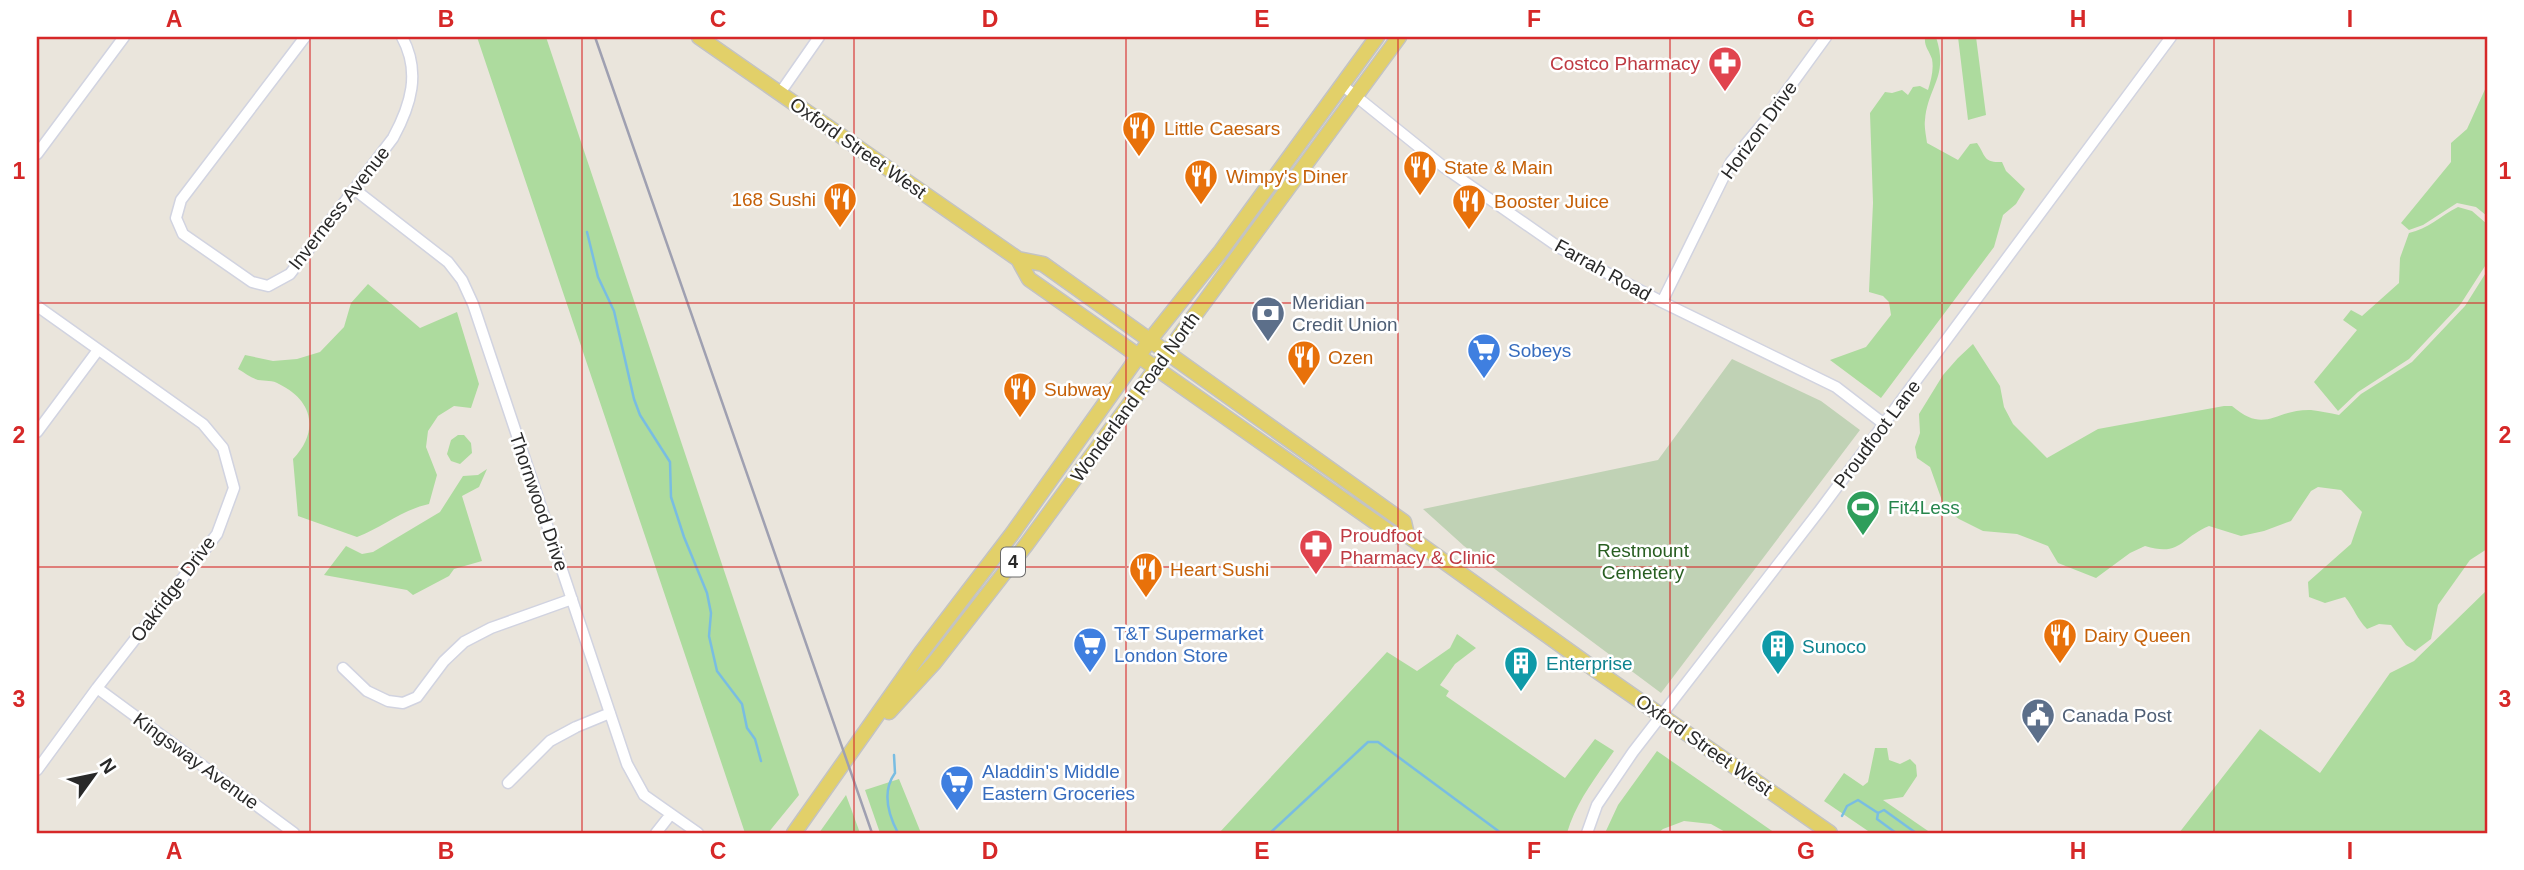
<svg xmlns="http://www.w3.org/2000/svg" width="2524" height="870" font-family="Helvetica,sans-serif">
  <rect width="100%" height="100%" fill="#eae5dc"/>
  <!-- green -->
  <path fill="#addb9e" d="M477,37H546L799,795L768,833H745Z
    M1925,37H1936C1949,77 1928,86 1925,120C1924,127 1926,135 1927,143L1958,160L1970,144L1977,143C1986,156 1983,163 2002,162L2006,171L2025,189L2016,204L2003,215L1994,247L1881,398L1830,360L1866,347L1891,315L1889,302L1883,296L1869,292L1873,203L1870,113L1885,92L1892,93L1902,90L1908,95L1913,87L1920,86L1928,90C1931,80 1934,70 1932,59C1929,50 1924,47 1925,37Z
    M1958,37H1976L1986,115L1968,120Z
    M2487,85V216L2476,207L2457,203L2423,225L2409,230L2401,223L2451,162V143L2467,129Z
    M2458,207L2472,211L2487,224V263L2460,305L2409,359L2358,392L2338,411L2314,382L2357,330L2343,320L2351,310L2362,316L2399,283L2400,258L2409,233C2428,229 2440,216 2458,207Z
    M2487,271V549L2470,560L2438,605L2431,639L2415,651L2406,645L2391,625L2379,624L2367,629C2357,619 2354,608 2345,597L2325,603L2309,597L2308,582L2351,544L2362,512L2341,490L2318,487L2311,491L2291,521L2264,531L2241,536L2209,526C2180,538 2181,557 2145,546L2130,553L2096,578L2058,563L2048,546L2017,534L1983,531L1959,519L1945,509L1930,467L1917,458L1915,447L1920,433L1919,414L1943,375L1958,358L1973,344L2000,386L2004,407L2013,424L2047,458L2098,429L2224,406H2232C2266,435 2274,409 2311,410C2320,411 2330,413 2339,415L2361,394L2412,362L2465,306Z
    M368,284L420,328L457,312L479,384L471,408L454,406L438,416L428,431L426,447L437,475L429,504C402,510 383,527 357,537L298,516L293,459C319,432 314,401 279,384C273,380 265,381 258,380C251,378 245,373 238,369L245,355L273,361L297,359L320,352L344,327L351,303Z
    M458,435H464L471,443L472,453L460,464L451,461L447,454L451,440Z
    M487,469L479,487L462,496L482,561L454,569L449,576L413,595L407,590L324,575L346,546L362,554L373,552L440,512L463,476L478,475Z
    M2487,590V833H2179L2260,729L2320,773L2390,673L2414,661Z
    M1457,634L1476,648L1455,664L1440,685L1449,691L1446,696L1565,778L1595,739L1614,751C1596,777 1576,802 1567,833H1219L1387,652L1417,671L1450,648Z
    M1875,748H1887L1889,760L1900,764L1910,759L1916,765L1917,776L1903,797L1883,800L1931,833H1871L1824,801L1844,773L1863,786L1868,782Z
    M1657,751L1775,833H1727L1711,824L1684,821L1663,829L1658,833H1605L1618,805Z
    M899,779L921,833H880L865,790Z
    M846,795L860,833H819Z"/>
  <!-- cemetery -->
  <path fill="#c0d2b5" d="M1732,359L1821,401L1860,430L1661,693L1464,546L1423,509L1658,460Z"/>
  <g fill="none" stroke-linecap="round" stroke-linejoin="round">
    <!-- stream -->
    <path stroke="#79bde2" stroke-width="2.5" d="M587,232L598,277L614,311L634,399L640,415L670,462L671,497L684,537L707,593L711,613L709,636L717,671L742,704L747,728L755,739L761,761
      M894,755L895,773C882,791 888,814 898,833
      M1878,813L1884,810L1916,833
      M1842,816L1847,806L1858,800L1878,813L1877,819L1896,833
      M1270,833L1368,742H1378L1501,833"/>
    <!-- minor casing -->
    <g stroke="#d1d3e0" stroke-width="13">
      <path id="minor" d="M305,37L181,200L176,218L183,234L252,282L268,286L290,274L393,138C411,105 421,72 402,37
        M1342,85L1445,168L1560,248L1662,302L1836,387L1884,424
        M780,93L819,37
        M37,154L124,37
        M354,189L448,262L462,280L473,304L627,764L644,795L698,833
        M1662,302L1731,162L1765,121L1826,37
        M37,306L203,424L223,448L234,488L217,534L97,688L37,770
        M37,432L98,350
        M343,668L367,691L388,701L403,703L417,697L444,661L464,642L491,628L572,599
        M97,688L294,833
        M508,783L550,741L576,727L610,713
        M656,833L671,814
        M1587,833L1597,805L1633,752L1820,510L2171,37"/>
    </g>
    <!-- major casing -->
    <g stroke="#c3c3c3" stroke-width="17">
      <path id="major" d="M699,37L1018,259L1043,264L1404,522L1407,535
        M1018,259L1029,279L1395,536L1407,535L1597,671L1830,833
        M889,712L934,663L1026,545L1399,37
        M794,833L921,653L1012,534L1150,340L1221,251L1377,37"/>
    </g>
    <!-- minor -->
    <use href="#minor" stroke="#fff" stroke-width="10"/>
    <!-- major -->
    <use href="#major" stroke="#e2d069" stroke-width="14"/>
    <!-- rail -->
    <path stroke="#9fa0b1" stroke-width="2.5" d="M595,37L872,833"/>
  </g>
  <!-- grid -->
  <path fill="none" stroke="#d62828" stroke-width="2" stroke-opacity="0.55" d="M310,37V833M582,37V833M854,37V833M1126,37V833M1398,37V833M1670,37V833M1942,37V833M2214,37V833M37,303H2487M37,567H2487"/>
  <!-- icons -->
  <defs>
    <g id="pharmacy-pin" transform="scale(1.75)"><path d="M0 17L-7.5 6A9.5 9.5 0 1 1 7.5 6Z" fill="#e0444e" stroke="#fff"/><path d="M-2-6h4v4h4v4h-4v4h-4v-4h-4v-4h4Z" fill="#fff"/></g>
    <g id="restaurant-pin" transform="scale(1.75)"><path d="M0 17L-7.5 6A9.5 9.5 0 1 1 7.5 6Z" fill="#e8710a" stroke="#fff"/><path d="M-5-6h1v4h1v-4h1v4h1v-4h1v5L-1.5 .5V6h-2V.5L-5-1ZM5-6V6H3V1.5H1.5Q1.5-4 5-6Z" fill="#fff"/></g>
    <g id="bank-pin" transform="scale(1.75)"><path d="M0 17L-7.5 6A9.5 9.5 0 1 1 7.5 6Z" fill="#5c6f8a" stroke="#fff"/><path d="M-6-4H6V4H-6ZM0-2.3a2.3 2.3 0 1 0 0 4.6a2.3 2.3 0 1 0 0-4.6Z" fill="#fff"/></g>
    <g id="supermarket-pin" transform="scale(1.75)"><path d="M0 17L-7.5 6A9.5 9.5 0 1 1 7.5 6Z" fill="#3f7fe0" stroke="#fff"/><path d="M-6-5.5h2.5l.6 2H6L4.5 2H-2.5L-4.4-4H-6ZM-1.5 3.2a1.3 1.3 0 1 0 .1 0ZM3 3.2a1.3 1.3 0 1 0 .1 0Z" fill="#fff"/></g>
    <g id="stadium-pin" transform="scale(1.75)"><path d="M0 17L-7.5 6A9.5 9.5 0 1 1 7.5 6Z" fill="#2e9e5b" stroke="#fff"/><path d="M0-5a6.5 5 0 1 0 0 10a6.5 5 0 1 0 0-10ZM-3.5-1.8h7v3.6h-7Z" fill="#fff"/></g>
    <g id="building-pin" transform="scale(1.75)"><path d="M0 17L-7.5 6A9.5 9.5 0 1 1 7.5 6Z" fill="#0f9aa8" stroke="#fff"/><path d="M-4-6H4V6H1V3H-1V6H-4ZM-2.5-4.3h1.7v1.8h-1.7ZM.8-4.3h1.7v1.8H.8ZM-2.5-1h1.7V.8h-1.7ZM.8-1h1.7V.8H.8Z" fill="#fff"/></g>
    <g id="civic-pin" transform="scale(1.75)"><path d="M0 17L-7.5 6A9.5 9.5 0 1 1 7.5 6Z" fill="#5c6f8a" stroke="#fff"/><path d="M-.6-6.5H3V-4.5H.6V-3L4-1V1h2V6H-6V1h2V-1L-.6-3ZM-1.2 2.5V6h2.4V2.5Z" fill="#fff"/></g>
  </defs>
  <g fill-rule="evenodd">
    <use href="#pharmacy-pin" x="1725" y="63"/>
    <use href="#restaurant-pin" x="1139" y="128"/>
    <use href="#restaurant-pin" x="1420" y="167"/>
    <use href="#restaurant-pin" x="1201" y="176"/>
    <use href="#restaurant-pin" x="840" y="199"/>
    <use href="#restaurant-pin" x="1469" y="201"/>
    <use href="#bank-pin" x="1268" y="313"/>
    <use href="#supermarket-pin" x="1484" y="350"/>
    <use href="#restaurant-pin" x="1304" y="357"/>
    <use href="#restaurant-pin" x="1020" y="389"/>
    <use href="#stadium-pin" x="1863" y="507"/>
    <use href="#pharmacy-pin" x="1316" y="546"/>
    <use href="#restaurant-pin" x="1146" y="569"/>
    <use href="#restaurant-pin" x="2060" y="635"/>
    <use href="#supermarket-pin" x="1090" y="644"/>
    <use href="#building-pin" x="1778" y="646"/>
    <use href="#building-pin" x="1521" y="663"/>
    <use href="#civic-pin" x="2038" y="715"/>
    <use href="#supermarket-pin" x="957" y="782"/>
  </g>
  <g text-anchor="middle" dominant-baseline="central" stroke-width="5" stroke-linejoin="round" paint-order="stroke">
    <!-- shield labels -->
    <rect fill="#fff" stroke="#696969" stroke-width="2" x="1001" y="547.5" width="24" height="29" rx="5"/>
    <g font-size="18" font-weight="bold" fill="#292929">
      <text x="1013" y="562">4</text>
    </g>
    <!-- health labels -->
    <g font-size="19" fill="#be3a42" stroke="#fff" text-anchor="end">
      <text x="1700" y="63">Costco Pharmacy</text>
      <text x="1340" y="535" text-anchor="start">Proudfoot<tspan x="1340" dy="22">Pharmacy &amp; Clinic</tspan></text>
    </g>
    <!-- food labels -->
    <g font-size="19" fill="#c56008" stroke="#fff" text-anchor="start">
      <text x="1164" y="128">Little Caesars</text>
      <text x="1444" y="167">State &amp; Main</text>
      <text x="1226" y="176">Wimpy's Diner</text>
      <text x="816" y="199" text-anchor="end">168 Sushi</text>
      <text x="1494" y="201">Booster Juice</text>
      <text x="1328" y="357">Ozen</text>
      <text x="1044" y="389">Subway</text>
      <text x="1170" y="569">Heart Sushi</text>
      <text x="2084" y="635">Dairy Queen</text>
    </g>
    <!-- street labels -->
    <g font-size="19" fill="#292929" stroke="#fff">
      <text transform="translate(1759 130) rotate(-54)">Horizon Drive</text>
      <text transform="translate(858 148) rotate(35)">Oxford Street West</text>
      <text transform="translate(339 208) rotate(-52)">Inverness Avenue</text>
      <text transform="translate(1603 270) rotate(29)">Farrah Road</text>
      <text transform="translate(1135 397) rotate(-54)">Wonderland Road North</text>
      <text transform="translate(1877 434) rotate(-53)">Proudfoot Lane</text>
      <text transform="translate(539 502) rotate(71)">Thornwood Drive</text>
      <text transform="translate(173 589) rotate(-53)">Oakridge Drive</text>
      <text transform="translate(1704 745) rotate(35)">Oxford Street West</text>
      <text transform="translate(196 761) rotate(36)">Kingsway Avenue</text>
    </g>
    <!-- service labels -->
    <g font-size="19" fill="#4e5e75" stroke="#fff" text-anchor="start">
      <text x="1292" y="302">Meridian<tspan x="1292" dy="22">Credit Union</tspan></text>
      <text x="2062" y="715">Canada Post</text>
    </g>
    <!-- shop labels -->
    <g font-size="19" fill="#366cbe" stroke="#fff" text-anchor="start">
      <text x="1508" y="350">Sobeys</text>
      <text x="1114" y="633">T&amp;T Supermarket<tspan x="1114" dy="22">London Store</tspan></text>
      <text x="982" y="771">Aladdin's Middle<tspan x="982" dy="22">Eastern Groceries</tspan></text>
    </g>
    <!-- leisure labels -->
    <g font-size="19" fill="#27864d" stroke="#fff" text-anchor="start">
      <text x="1888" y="507">Fit4Less</text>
    </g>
    <!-- park labels -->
    <g font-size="19" fill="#285e21" stroke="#fff">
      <text x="1643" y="550">Restmount<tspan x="1643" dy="22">Cemetery</tspan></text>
    </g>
    <!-- culture labels -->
    <g font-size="19" fill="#0d838f" stroke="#fff" text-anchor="start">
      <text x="1802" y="646">Sunoco</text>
      <text x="1546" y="663">Enterprise</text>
    </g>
  </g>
  <!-- border -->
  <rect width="2524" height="870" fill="none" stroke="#ffffff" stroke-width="77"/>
  <!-- north arrow -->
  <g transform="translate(94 775) rotate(57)" stroke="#ffffff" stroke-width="5" paint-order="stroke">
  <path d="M0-5L12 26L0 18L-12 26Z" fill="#292929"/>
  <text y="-10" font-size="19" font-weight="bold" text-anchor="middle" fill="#292929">N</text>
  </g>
  <rect x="38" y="38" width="2448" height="794" fill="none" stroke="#d62828" stroke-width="2.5"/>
  <g font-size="23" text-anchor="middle" font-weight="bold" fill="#d62828">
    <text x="174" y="27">A</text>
    <text x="446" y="27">B</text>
    <text x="718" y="27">C</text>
    <text x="990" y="27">D</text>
    <text x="1262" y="27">E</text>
    <text x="1534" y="27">F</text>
    <text x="1806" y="27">G</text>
    <text x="2078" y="27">H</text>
    <text x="2350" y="27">I</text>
    <text x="19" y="179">1</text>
    <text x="2505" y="179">1</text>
    <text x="19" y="443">2</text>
    <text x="2505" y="443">2</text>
    <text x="19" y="707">3</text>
    <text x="2505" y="707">3</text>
    <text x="174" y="859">A</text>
    <text x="446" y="859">B</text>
    <text x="718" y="859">C</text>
    <text x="990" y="859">D</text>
    <text x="1262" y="859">E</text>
    <text x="1534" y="859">F</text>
    <text x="1806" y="859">G</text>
    <text x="2078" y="859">H</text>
    <text x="2350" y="859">I</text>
  </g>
</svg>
